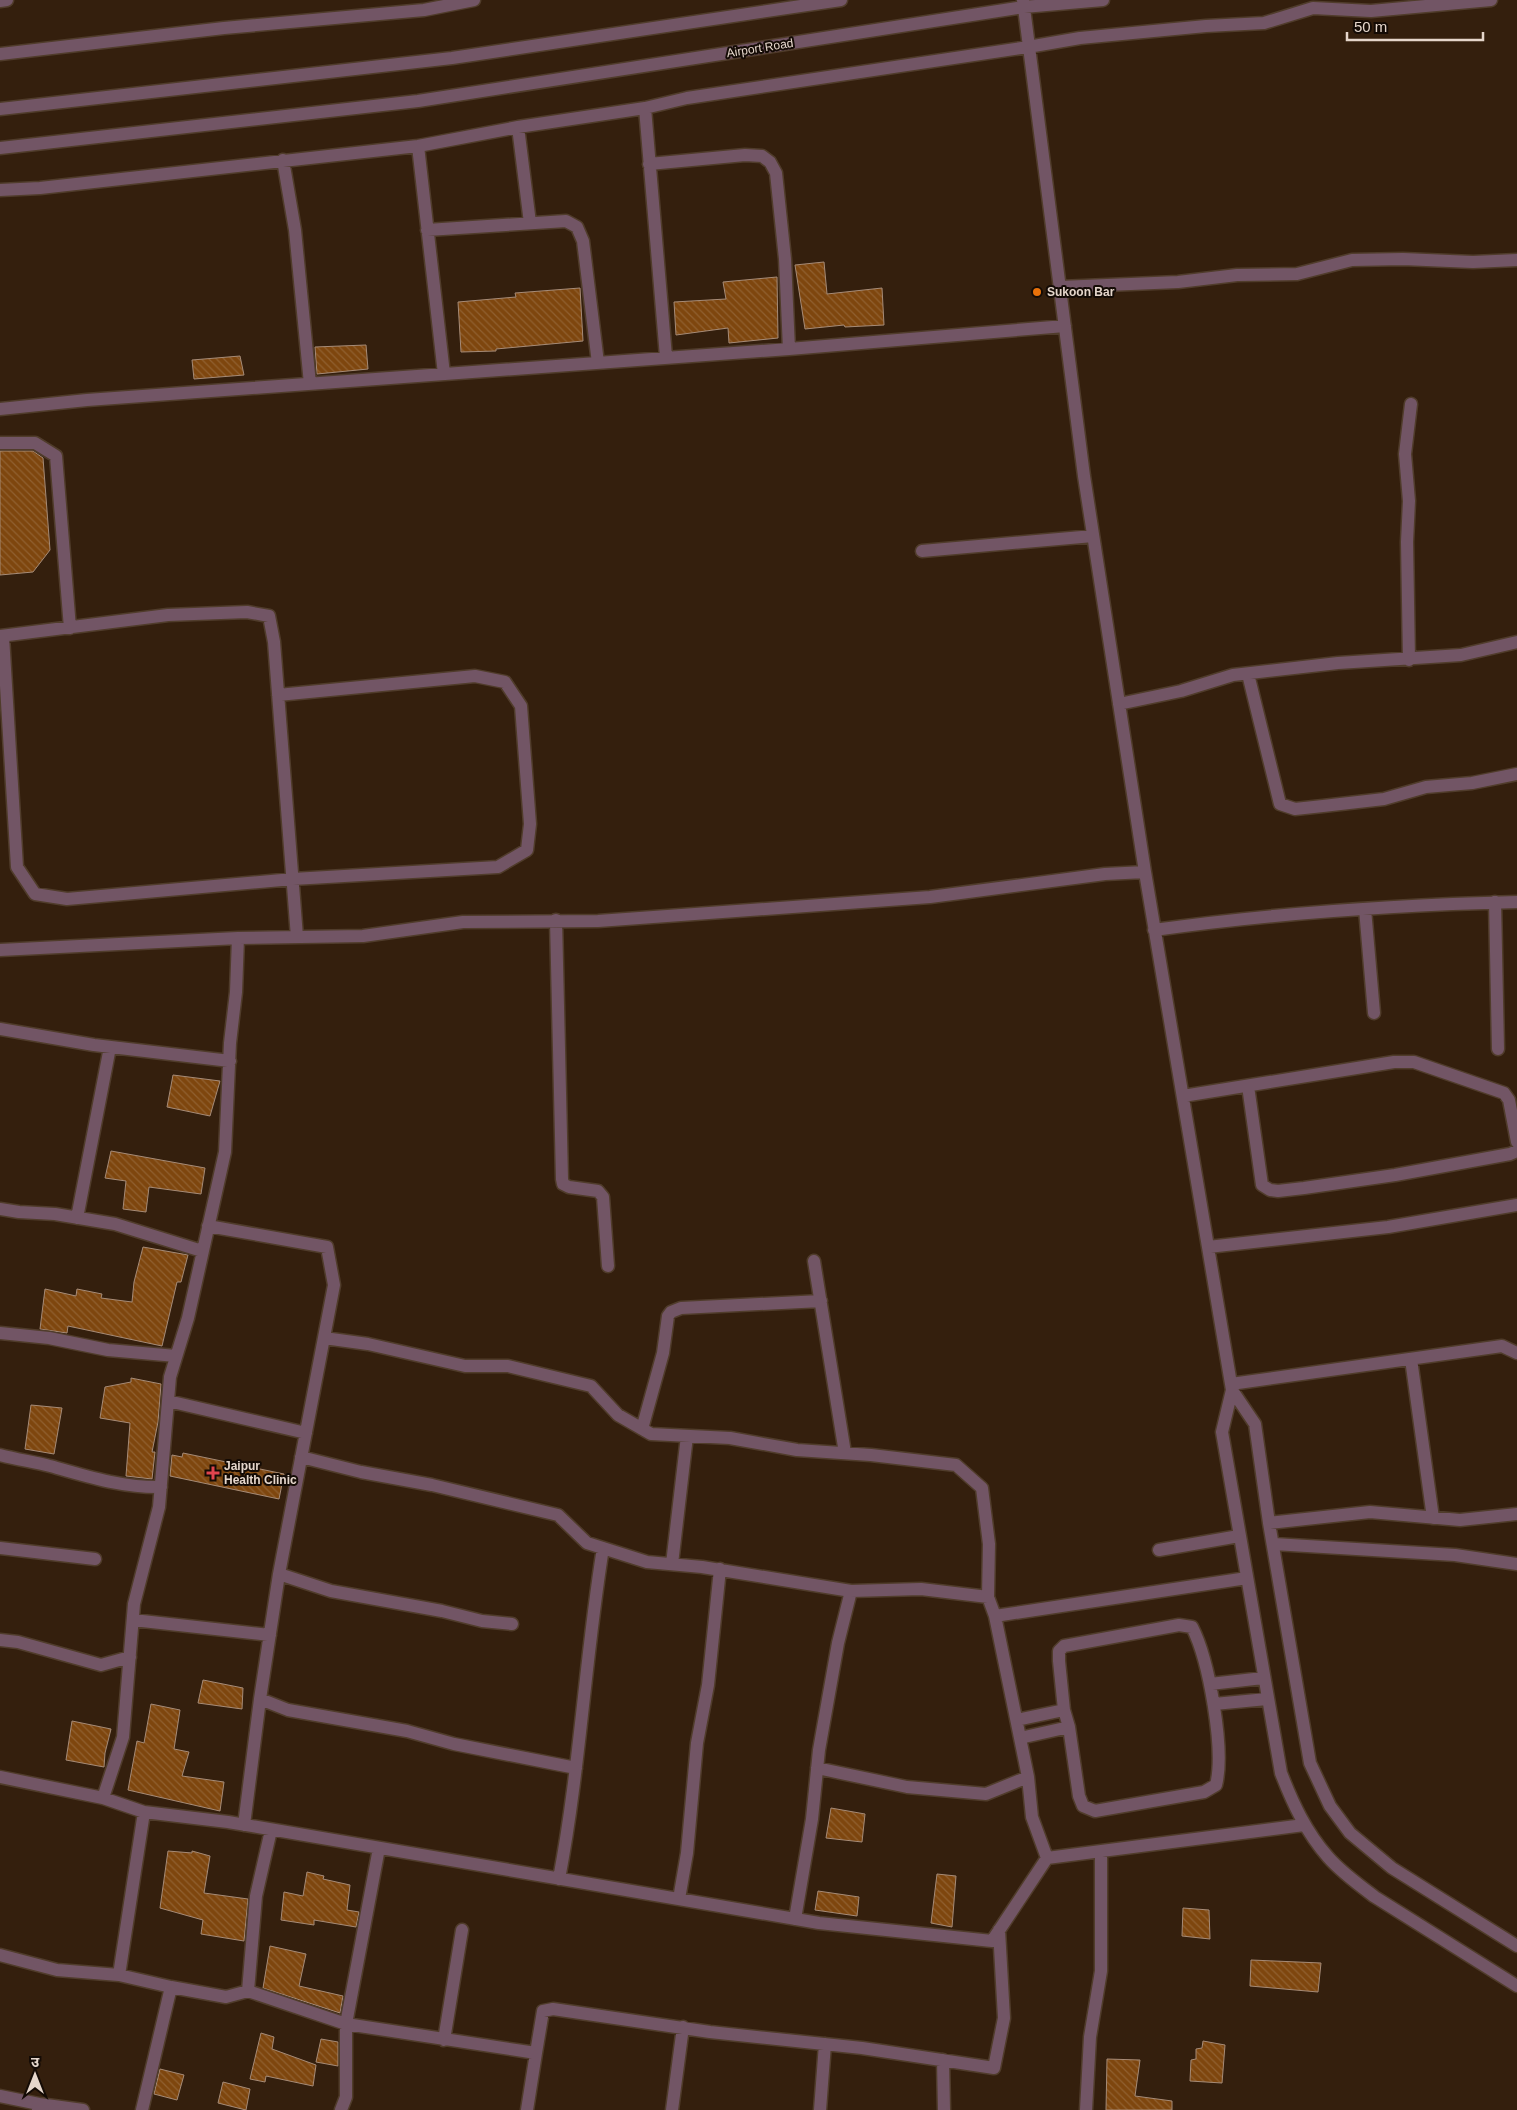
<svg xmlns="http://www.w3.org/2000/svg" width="1517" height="2110" font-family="Helvetica,'Noto Sans Devanagari',sans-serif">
  <defs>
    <pattern id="building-back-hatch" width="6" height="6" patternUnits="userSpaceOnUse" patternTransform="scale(1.25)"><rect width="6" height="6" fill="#7e460e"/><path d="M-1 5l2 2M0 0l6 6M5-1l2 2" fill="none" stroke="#906030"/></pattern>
  </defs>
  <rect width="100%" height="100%" fill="#341f0d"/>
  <!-- building -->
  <path fill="url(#building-back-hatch)" stroke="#a68b77" d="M824,262L827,294L882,288L884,325L845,327L844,325L805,329L795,265Z
    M777,277L778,338L729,343L728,328L676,335L674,302L726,299L723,282Z
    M580,288L583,341L496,349V351L461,352L458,302L516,297L515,293Z
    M366,345L368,369L317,374L315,347Z
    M240,356L244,375L194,379L192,360Z
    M0,451H33L43,458L50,550L33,572L0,575Z
    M173,1075L220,1081L210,1116L167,1107Z
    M111,1151L205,1168L201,1194L149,1187L146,1212L123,1209L126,1181L105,1178Z
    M143,1247L188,1255L181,1282H177L162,1346L68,1326L67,1333L40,1329L45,1289L76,1296L77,1289L102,1294L101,1298L132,1302L134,1282Z
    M131,1378L161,1384L158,1422L152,1452H155L152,1479L126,1476L130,1423L100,1418L105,1387L131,1382Z
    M31,1405L62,1408L54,1454L25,1449Z
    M183,1453L284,1474L279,1499L170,1476L172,1455L182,1457Z
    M203,1680L243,1688L242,1709L198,1703Z
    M151,1704L180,1710L174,1749L189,1752L182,1776L224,1782L220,1811L128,1790L137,1741L144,1743Z
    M72,1721L111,1729L105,1753L104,1767L66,1760Z
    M831,1808L865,1814L862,1842L826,1838Z
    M168,1851L192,1853V1851L210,1856L204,1893L248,1899L244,1941L201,1934L203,1920L160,1908Z
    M307,1872L324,1876L323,1879L350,1885L347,1910L359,1912L356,1927L314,1920V1925L281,1920L284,1892L303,1896Z
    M937,1874L956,1876L952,1927L931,1923Z
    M818,1891L859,1897L857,1916L815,1910Z
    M1183,1908L1209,1910L1210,1939L1182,1936Z
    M270,1946L306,1954L299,1986L343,1996L340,2013L263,1988Z
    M1251,1960L1321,1963L1318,1992L1250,1986Z
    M261,2033L274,2037L272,2049L316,2065L313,2086L266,2076L265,2082L250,2079Z
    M321,2039L338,2042V2066L316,2062Z
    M1203,2041L1225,2045L1222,2083L1190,2081L1191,2060L1196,2059V2049L1202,2048Z
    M1107,2059L1140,2060L1135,2096L1172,2101V2110H1106Z
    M160,2069L184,2075L177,2100L154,2094Z
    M223,2082L250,2089L246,2110L218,2103Z"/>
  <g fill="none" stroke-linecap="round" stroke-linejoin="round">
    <!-- minor casing -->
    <g stroke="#503c2b" stroke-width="15">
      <path id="minor" d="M1023,0L1084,476L1145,872L1231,1384L1232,1390L1255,1424L1269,1523L1310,1763L1330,1806L1350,1833L1392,1868L1517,1946
        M0,1L7,0
        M0,54L224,28L424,10L474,0
        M645,108L666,357
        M0,109L452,58L841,0
        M518,127L530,223
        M418,146L444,374
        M0,148L418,101L1024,7L1103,0
        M283,160L295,230L310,384
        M649,164L745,155L762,156L770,162L776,173L785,259L789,349
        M0,190L40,188L418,146L518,127L645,108L687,98L1028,47L1080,38L1206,26L1264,23L1313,8L1371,11L1491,0
        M427,230L566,221L577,227L583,241L598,363
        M1060,287L1178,282L1237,275L1297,274L1352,260L1403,259L1473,262L1517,260
        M0,409L87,400L789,349L1065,326
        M0,443H35L56,456L70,628
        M922,551L1093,536
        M0,636L168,615L247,612L269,616L274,642L297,937
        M3,636L17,867L35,894L67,899L293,879L498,867L527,850L530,824L521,706L505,682L475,676L278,695
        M1409,660L1407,542L1409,501L1405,454L1411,404
        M1248,674L1280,804L1295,809L1323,806L1384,799L1426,787L1472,783L1517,774
        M1119,704L1181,691L1233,675L1338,663L1461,655L1517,642
        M1495,902L1498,1049
        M1365,909L1374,1013
        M556,920L562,1179L563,1184L569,1187L598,1191L603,1197L608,1266
        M1154,930C1275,913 1396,905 1517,902
        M0,950L238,938
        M0,1029L94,1045L230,1061
        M1248,1086L1262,1185L1270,1190L1278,1191L1304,1188L1395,1175L1510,1154L1517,1151
        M1183,1096L1394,1062H1414L1504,1093L1509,1100L1517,1142
        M0,1209L19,1212L55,1214L115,1224L202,1251
        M77,1218L110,1047
        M208,1226L327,1247L334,1285L279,1574L260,1699L244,1825
        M1208,1247L1388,1227L1517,1205
        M814,1261L845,1453
        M0,1333L49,1338L108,1350L176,1356
        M324,1338L368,1344L465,1366H508L591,1386L618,1415L651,1434L730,1438L797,1450L871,1455L956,1465L982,1488L989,1544L988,1597
        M1411,1359L1433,1518
        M1231,1384L1502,1346L1517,1353
        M1232,1390L1222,1432L1281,1773C1293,1804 1306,1832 1328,1857C1341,1872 1359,1885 1375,1897L1517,1986
        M168,1401L306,1433
        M642,1429L663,1353L668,1316L671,1312L681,1308L821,1301
        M0,1455C16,1459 33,1462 50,1466C87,1476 122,1488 161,1487
        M301,1457L361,1472L432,1485L558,1515L587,1543L647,1562L702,1567L851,1591L921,1589L988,1597L995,1616L1247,1578
        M1269,1523L1370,1512L1460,1520L1517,1514
        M1274,1544L1455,1555L1517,1564
        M0,1548L95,1559
        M1159,1550L1239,1536
        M672,1564L687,1436
        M279,1574L331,1591L442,1611L482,1621L512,1624
        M995,1616L1028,1777L1032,1817L1047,1858
        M133,1620L270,1635
        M1179,1625L1192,1627C1209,1660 1225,1750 1216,1785L1204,1792L1095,1811L1083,1806L1079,1796L1069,1727L1064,1710L1059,1661V1651L1064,1646Z
        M0,1640L18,1642L101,1665L130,1657
        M1210,1684L1263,1678
        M260,1699L288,1710L407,1731L454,1744L576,1768
        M1214,1704L1267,1699
        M1017,1720L1064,1710
        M1020,1738L1069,1727
        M817,1768L907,1787L986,1794L1028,1777
        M0,1777L103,1798L144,1812L228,1822L819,1923L992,1941L1047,1858L1304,1825
        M103,1798L123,1737L134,1604L159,1507L170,1377L188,1318L225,1152L230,1043L236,992L238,938L363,936L463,922L598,921L930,897L1105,874L1145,872
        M379,1848L346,2024L536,2053L543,2011L553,2009L710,2032L862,2048L994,2068L1004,2018L999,1930
        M559,1879C580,1769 585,1658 603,1548
        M679,1899L687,1853L697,1743L708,1685L720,1569
        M795,1919L812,1819L819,1750L838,1643L851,1591
        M0,1955L57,1970L119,1975L171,1987L226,1997L248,1991L256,1896L271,1830
        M119,1975L144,1812
        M248,1991L346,2024V2097L341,2110
        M444,2040L462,1930
        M943,2060L944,2110
        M0,2096L39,2104
        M38,2110L39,2104L83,2110
        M142,2110L171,1987
        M527,2110L536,2053
        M672,2110L683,2027
        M820,2110L825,2044
        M1086,2110L1090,2037L1101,1971V1851"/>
    </g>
    <!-- minor -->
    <use href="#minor" stroke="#725565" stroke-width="12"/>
  </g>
  <!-- markers -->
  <circle fill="#e8710a" stroke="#140b05" stroke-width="2" cx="1037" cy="292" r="5"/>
  <path fill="#e0444e" stroke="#140b05" stroke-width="2" d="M210.5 1465.5h5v5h5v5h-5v5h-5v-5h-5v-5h5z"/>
  <g text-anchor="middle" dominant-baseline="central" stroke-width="4" stroke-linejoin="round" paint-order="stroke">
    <!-- street labels -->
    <g font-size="12" fill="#e5d6cb" stroke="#140b05">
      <text transform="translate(760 48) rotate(-9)">Airport Road</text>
    </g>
    <!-- poi labels -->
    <g font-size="12" font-weight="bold" fill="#e5d6cb" stroke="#140b05" text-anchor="start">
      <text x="1047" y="292">Sukoon Bar</text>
      <text x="224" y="1466">Jaipur<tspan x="224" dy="14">Health Clinic</tspan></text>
    </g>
  </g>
  <!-- north arrow -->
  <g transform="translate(35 2075)" stroke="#140b05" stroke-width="4" paint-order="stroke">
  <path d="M0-4L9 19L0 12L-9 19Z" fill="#e5d6cb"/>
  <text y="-8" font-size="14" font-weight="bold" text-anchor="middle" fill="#e5d6cb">उ</text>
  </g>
  <!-- scale -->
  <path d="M1347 32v8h136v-8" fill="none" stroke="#e5d6cb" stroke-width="2.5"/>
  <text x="1354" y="32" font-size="15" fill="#e5d6cb" stroke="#140b05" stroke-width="4" paint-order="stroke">50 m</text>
</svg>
